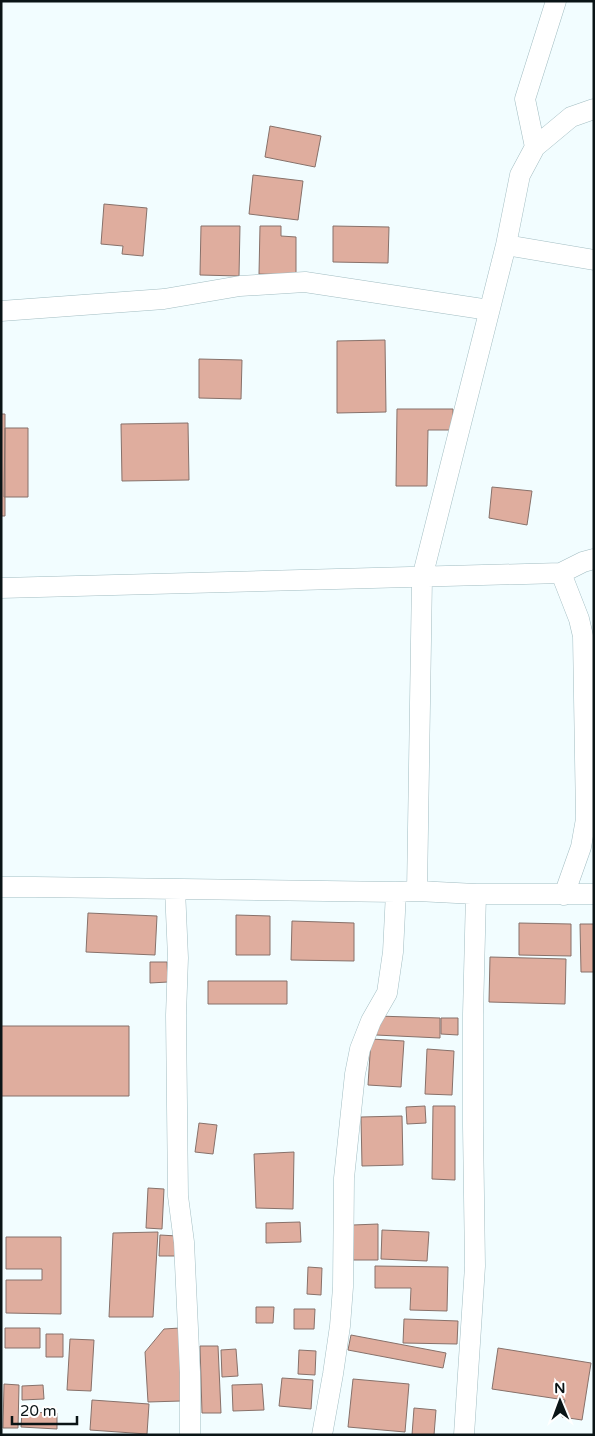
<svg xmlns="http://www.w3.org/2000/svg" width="595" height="1436" font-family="'Varela Round',sans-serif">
  <rect width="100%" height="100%" fill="#f2fdff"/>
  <!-- building -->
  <path fill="#dfad9e" stroke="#87716a" d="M270,126L321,136L315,167L265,157Z
    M253,175L303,181L298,220L249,214Z
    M104,204L147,208L143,256L122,254L123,246L101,244Z
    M201,226H240L239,276L200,275Z
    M260,226H281V236L296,237V275L259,274Z
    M333,226L389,227L388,263L333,262Z
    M385,340L386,412L337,413V341Z
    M199,359L242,360L241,399L199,398Z
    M397,409H453V430H428L427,486H396Z
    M1,414H5V516H1Z
    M188,423L189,480L122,481L121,424Z
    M5,428H28V497H4Z
    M492,487L532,491L527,525L489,518Z
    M88,913L157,916L155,955L86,952Z
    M236,915L270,916V955H236Z
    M292,921L354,923V961L291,960Z
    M519,923L571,924V956L519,955Z
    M580,924H594V972H581Z
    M490,957L566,959L565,1004L489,1002Z
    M150,962H167L168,982L150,983Z
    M208,981H287V1004H208Z
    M377,1016L440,1018V1038L376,1035Z
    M441,1018H458V1035L441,1034Z
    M1,1026H129V1096H1Z
    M371,1039L404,1041L401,1087L368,1085Z
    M427,1049L454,1051L452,1095L425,1094Z
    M425,1106L426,1123L407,1124L406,1107Z
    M433,1106H455V1180L432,1179Z
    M402,1116L403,1165L362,1166L361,1117Z
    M199,1123L217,1125L213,1154L195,1152Z
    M294,1152L293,1209L256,1208L254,1154Z
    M148,1188L164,1189L162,1229L146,1228Z
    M300,1222L301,1242L266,1243V1223Z
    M378,1224V1260H353V1225Z
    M382,1230L429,1232L427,1261L381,1259Z
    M158,1232L153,1317H109L113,1233Z
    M160,1235L177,1236L176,1256H159Z
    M6,1237H61V1314L6,1313V1280H42V1269H6Z
    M375,1266L448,1267L447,1311L410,1310L411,1288H375Z
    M308,1267L322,1268L321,1295L307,1294Z
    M256,1307H274L273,1323H256Z
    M294,1309H315L314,1329H294Z
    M404,1319L458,1321L457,1344L403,1343Z
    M5,1328H40V1348H5Z
    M180,1328L181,1401L148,1402L145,1352L164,1329Z
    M46,1334H63V1357H46Z
    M351,1335L446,1353L443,1368L348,1350Z
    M70,1339L94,1340L91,1391L67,1390Z
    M200,1346H218L221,1413H202Z
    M498,1348L591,1363L582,1420L562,1417L565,1400L492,1389Z
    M236,1349L238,1376L222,1377L221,1350Z
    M299,1350L316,1351L315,1375L298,1374Z
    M282,1378L313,1380L311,1409L279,1406Z
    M353,1379L409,1384L405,1432L348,1427Z
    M4,1384L19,1385L18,1428H3Z
    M262,1384L264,1410L233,1411L232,1385Z
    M43,1385L44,1399L22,1400V1386Z
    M92,1400L149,1404L147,1434L90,1430Z
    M414,1408L436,1410L434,1435H412Z
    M22,1412L57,1413V1429L21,1427Z"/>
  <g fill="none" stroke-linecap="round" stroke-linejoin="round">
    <!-- street casing -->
    <g stroke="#a2bdc2" stroke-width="21">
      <path id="street" d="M535,147L525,99L556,1
        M506,245L594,260
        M1,311L164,299L240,286L305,282L489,310
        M561,573L579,619L583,636L586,819L581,847L564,895
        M1,588L561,573L583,562L594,559
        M1,887H35L396,892L417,891L476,894H594
        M175,889L178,958L176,1015L178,1196L184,1242L190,1372V1435
        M417,891L422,578L506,245L520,175L535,147L571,117L594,109
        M322,1435L333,1374L340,1326L343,1287L344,1178L355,1074L360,1049L371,1021L387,993L393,952L396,892
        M464,1435L475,1266L473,1126V1014L476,894"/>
    </g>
    <!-- street -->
    <use href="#street" stroke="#fff" stroke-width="20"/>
  </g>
  <!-- border -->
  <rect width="595" height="1436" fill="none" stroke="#0a1416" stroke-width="5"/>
  <!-- north arrow -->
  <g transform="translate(560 1401) rotate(359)" stroke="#ffffff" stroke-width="4" paint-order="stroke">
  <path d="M0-4L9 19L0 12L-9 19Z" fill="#0a1416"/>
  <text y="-8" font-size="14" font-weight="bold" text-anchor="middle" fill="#0a1416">N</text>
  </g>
  <!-- scale -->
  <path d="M12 1416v8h65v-8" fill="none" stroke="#0a1416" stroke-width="2.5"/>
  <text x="20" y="1416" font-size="15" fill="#0a1416" stroke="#ffffff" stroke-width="4" paint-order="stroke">20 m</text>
</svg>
